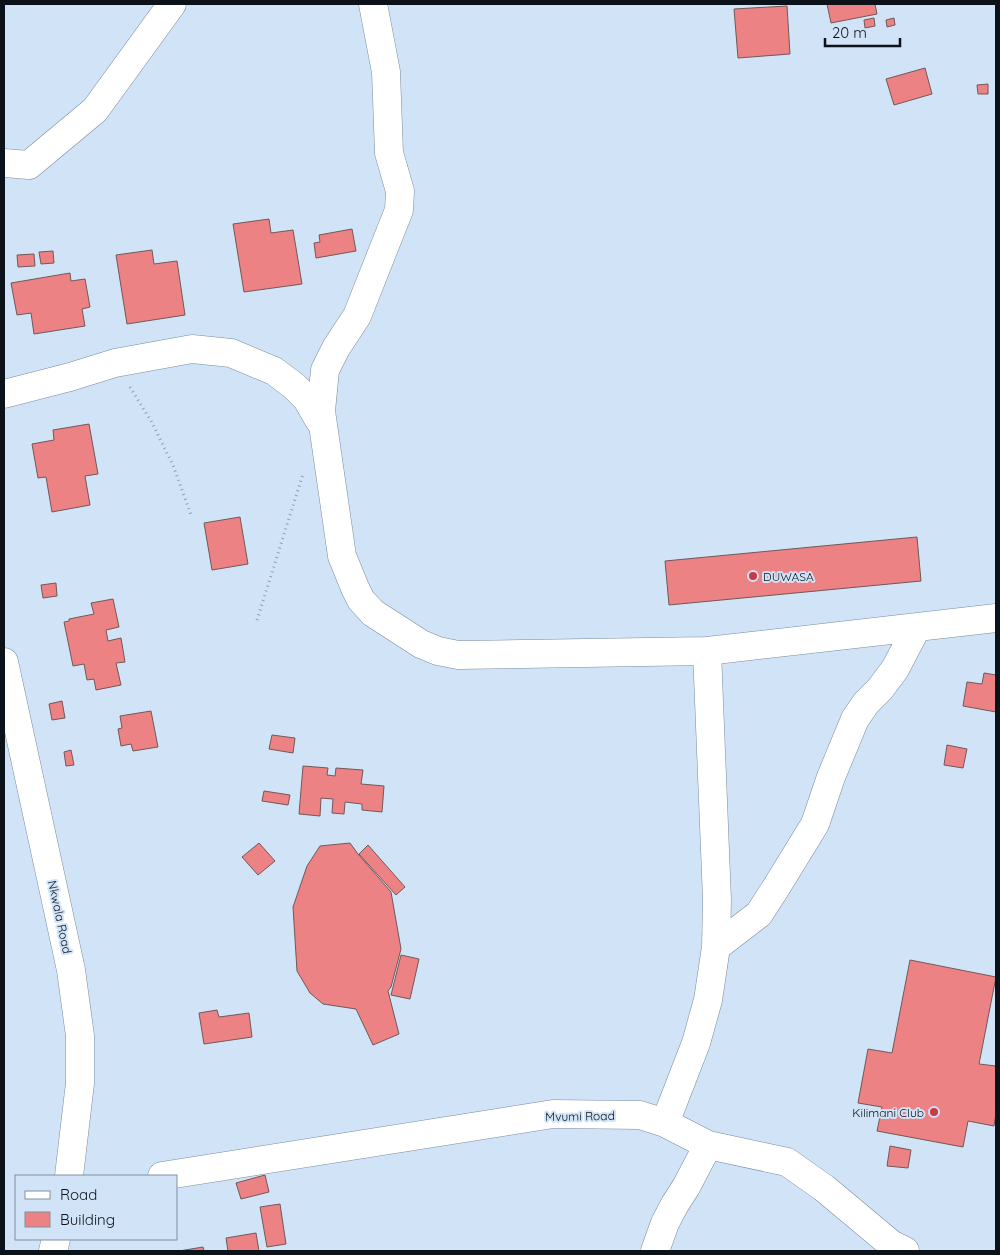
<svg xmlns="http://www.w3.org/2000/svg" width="1000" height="1255" font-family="Quicksand,sans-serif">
  <rect width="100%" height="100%" fill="#d0e3f7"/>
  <!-- building -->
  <path fill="#ec8284" stroke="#725858" d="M827,4H875L877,14L831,23Z
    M787,6L790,54L738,58L734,9Z
    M874,18L875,26L865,28L864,20Z
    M894,18L895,25L887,27L886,20Z
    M925,68L932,94L894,105L886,79Z
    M988,84V94H978L977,85Z
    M269,219L271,233L293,230L302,284L244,292L233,224Z
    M352,229L356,251L316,258L314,243L320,242L319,235Z
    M152,250L154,264L177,261L185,315L127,324L116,255Z
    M53,251L54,263L41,264L39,252Z
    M34,254L35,266L18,267L17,255Z
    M70,273L71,281L85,279L90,307L82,309L85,326L34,334L31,313L17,315L11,283Z
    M89,424L98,474L85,476L90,505L52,512L46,477L38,478L32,444L54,440L53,430Z
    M240,517L248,564L212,570L204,523Z
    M917,537L921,581L669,605L665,561Z
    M56,583L57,596L43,598L41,585Z
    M113,599L119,627L106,630L108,641L121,638L125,662L116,663L121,685L96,690L94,679L87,680L84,664L73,666L64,622L69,621V619L94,614L91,603Z
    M984,673L996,675V712L963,706L967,682L982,684Z
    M62,701L65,718L52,720L49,704Z
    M151,711L158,747L133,751L131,744L121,746L118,729L122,728L120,716Z
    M272,735L295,738L293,753L269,749Z
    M947,745L967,749L963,768L944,765Z
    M71,750L74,765L66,766L64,752Z
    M303,766L328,768L327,775L335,776L336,768L363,770L361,784L384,786L382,812L362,810V804L345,802L344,814L332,813L333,799L321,798L320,816L299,814Z
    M264,791L290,795L288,805L262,801Z
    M259,843L275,861L258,875L242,857Z
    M350,843L358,854L391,892L401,949L391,987L388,991L399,1034L373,1045L356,1009L323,1004L310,993L297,971L293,907L307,866L320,846Z
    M368,845L405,887L396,895L359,854Z
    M401,955L419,959L410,999L391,995Z
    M910,960L996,977L979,1064L996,1066V1113L994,1126L968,1121L963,1147L877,1131L882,1107L858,1103L868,1049L892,1053Z
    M217,1010L219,1017L249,1013L252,1037L204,1044L199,1013Z
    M890,1146L911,1150L908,1168L887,1166Z
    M265,1175L269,1192L241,1199L236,1183Z
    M280,1204L286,1244L267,1247L260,1207Z
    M256,1233L259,1251H228L226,1238Z
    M203,1247L204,1251H179Z"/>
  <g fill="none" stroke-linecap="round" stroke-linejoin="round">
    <!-- minor casing -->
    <g stroke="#7a8b9e" stroke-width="29">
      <path id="minor" d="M373,4L386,72L389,153L400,191L399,210L357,316L336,348L325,370L321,411L342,556L355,588L361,600L373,613L421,644L438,651L458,655L707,651L996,618
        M4,163L29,165L95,110L172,4
        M4,394L70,377L115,363L192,349L231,353L274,371L294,386L307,399L319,420
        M4,662L71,970L80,1036V1083L69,1176
        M716,947L759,914L777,886L815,824L831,777L855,719L866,703L880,689L895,669L917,627
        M665,1123L696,1043L708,1000L716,947L717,900L707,651
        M162,1176L553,1114L640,1115L665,1123L708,1145L787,1162L824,1188L891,1244L905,1251
        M53,1251L56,1239
        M655,1251L665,1223L675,1204L686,1187L708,1145"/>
    </g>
    <!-- path -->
    <path stroke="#909fae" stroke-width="3" stroke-dasharray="1 4" stroke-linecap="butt" d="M130,387L151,421L173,465L191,515
      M257,620L303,474"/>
    <!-- minor -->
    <use href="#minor" stroke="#fff" stroke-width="28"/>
  </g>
  <!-- markers -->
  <g fill="#c83847" stroke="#d0e3f7" stroke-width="2">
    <circle cx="753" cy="576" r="5"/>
    <circle cx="934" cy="1112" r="5"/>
  </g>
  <g text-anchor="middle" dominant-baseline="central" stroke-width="4" stroke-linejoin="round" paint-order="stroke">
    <!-- poi labels -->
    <g font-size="12" fill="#0c1219" stroke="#d0e3f7" text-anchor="start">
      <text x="763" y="576">DUWASA</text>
      <text x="924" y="1112" text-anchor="end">Kilimani Club</text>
    </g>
    <!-- street labels -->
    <g font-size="12" fill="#0c1219" stroke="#d0e3f7">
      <text transform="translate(60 917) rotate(78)">Nkwala Road</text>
      <text transform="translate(580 1116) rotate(-1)">Mvumi Road</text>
    </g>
  </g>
  <!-- border -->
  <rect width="1000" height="1255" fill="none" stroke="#0c1219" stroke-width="10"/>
  <!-- legend -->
  <rect x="15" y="1175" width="162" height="65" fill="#d0e3f7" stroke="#828f9e"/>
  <rect x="25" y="1191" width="25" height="8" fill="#ffffff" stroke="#828f9e"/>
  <text x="60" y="1200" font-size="15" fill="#0c1219">Road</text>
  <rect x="25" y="1212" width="25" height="15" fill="#ec8284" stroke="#828f9e"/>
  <text x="60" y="1225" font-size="15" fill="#0c1219">Building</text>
  <!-- scale -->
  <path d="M825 38v8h75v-8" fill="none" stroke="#0c1219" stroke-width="2.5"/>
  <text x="832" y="38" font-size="15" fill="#0c1219" stroke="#d0e3f7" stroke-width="4" paint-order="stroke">20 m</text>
</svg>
